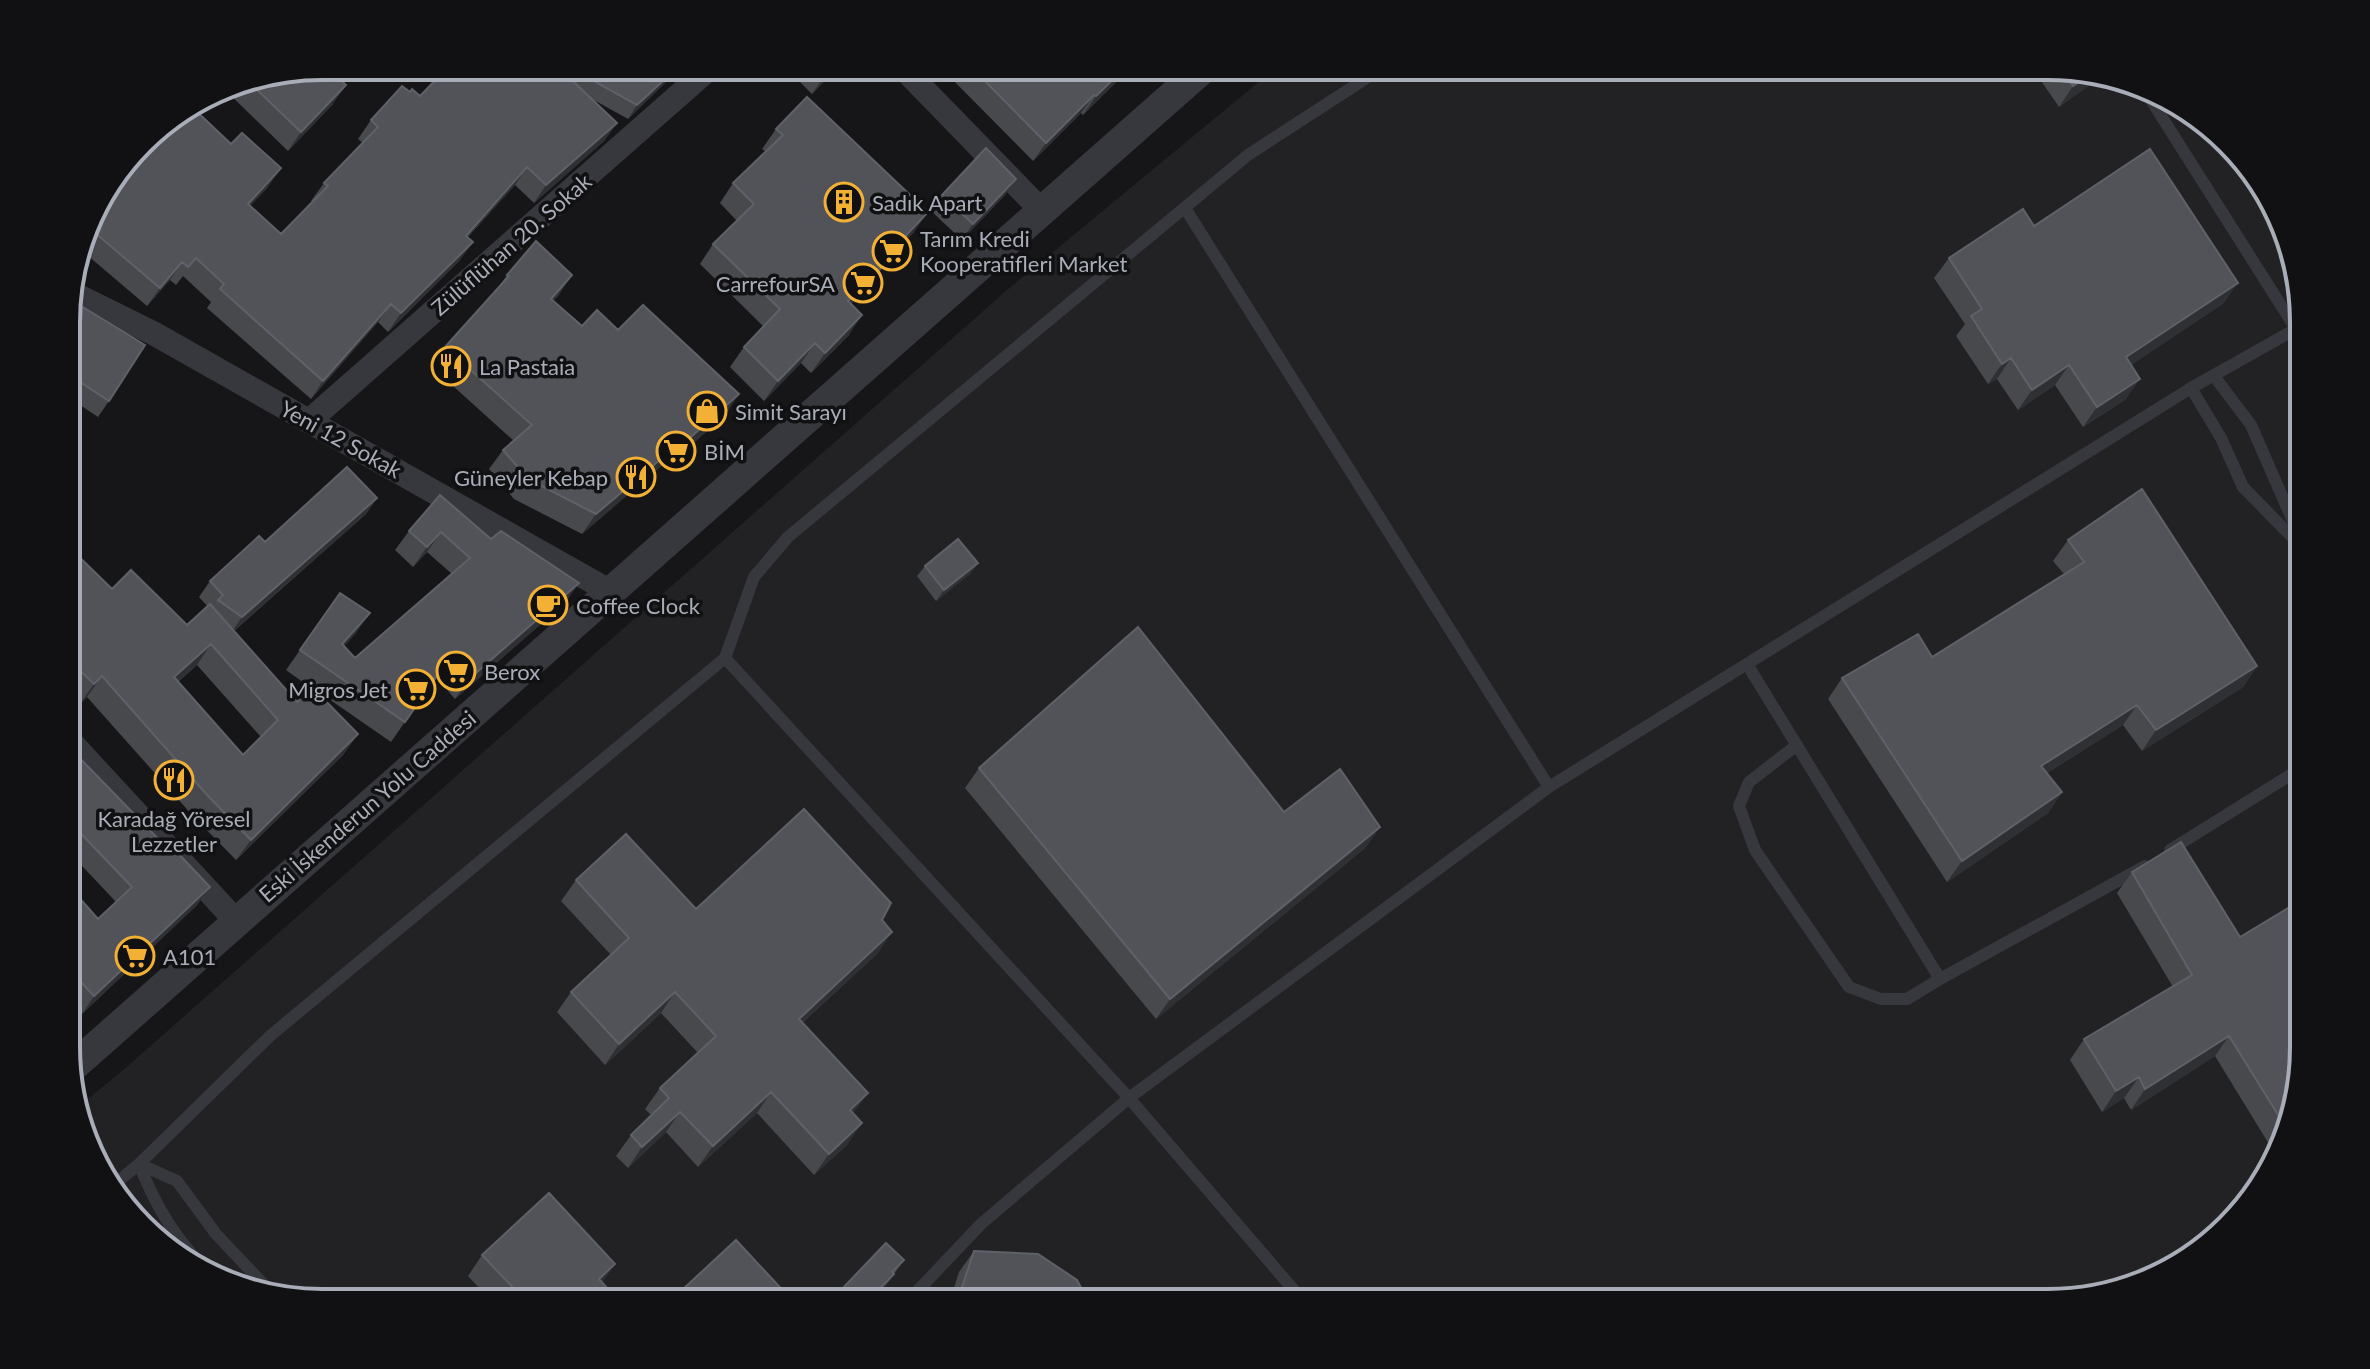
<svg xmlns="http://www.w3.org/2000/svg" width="2370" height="1369" font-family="Lato,sans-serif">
  <rect width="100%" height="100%" fill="#161618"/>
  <!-- built -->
  <path fill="#222225" d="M1278,66H2049L2176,100L2261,180L2303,305V1063L2270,1175L2176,1268L2064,1302L321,1303L194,1269L109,1189L78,1107L122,1071L1007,290Z"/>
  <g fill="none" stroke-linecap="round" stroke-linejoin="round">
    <!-- service -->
    <path stroke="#37383d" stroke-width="12" d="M2146,92L2296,329
      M1185,208L1549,787
      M2214,376L2251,425L2303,544
      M2191,388L2221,438L2243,487L2290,535L2303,544
      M1747,664L1940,979L2145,866
      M1797,745L1749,782L1739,806L1755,850L1849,987L1881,999H1907L1940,979
      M2170,850L2303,767
      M139,1164L177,1181L216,1234L268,1289
      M139,1164C158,1211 173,1234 207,1272
      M109,1189L139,1164L270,1036L725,658
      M906,1303L981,1224L1129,1098L1549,787L2191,388L2303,325
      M1305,1303L1129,1098L725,658L754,577L788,537L1248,155L1385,66"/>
    <!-- minor -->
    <path stroke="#37383d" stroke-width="24" d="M901,66L1042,211
      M68,291L153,333L611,592
      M309,421L712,66
      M68,739L237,922"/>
    <!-- tertiary -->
    <path stroke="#37383d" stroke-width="30" d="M68,1071L1206,66"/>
  </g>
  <!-- wall -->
  <path fill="#47494d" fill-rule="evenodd" d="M322,66L333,104L288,151L222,87L224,85Z
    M449,66H679L669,79L628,119L592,99L617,123L604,141L534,203L515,185L468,237L460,260L388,332L378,322L311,399L207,308L211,302L183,276L176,285L170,280L147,306L80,249L93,208L139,156L135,153L153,130L268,187L250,206L281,234L313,202L311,201L324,183L363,143L358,139L371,120L410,92L420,96Z
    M784,66H839L812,94Z
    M936,66H1132L1083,115L1081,113L1033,161L941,68L939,70Z
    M1879,66H1914L1890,82Z
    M2031,66H2049L2098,79L2059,107Z
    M776,129L914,232L884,263L871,284L851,304L849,335L811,373L801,363L764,401L730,367L744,347L763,326L700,264L713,244L737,221L720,203L733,183L766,152L762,149Z
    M1016,179L1005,195L962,240L930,210L942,195Z
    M2034,226L2224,303L2131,365L2126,399L2083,427L2055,385L2018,410L1997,379L1988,384L1956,336L1965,324L1934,278L1949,258Z
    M507,275L559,295L553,301L582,326L618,330L726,414L670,464L667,461L582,534L514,499L489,469L503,450L514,441L432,367L445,347L496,291Z
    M68,298L109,401L98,417L68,397Z
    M440,495L565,603L455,699L436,677L391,742L313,688L358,734L343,755L236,860L193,816L87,697L79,705L68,694V546L112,589L187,625L208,607L199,597L210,581L265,542L377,498L366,514L234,631L297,702L311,688L286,670L340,593L356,633L344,646L355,658L452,574L427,552L413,567L395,550L409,531ZM197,665L261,737L243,755L178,682Z
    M2068,540L2257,666L2243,687L2142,751L2123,725L2047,773L2062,792L2048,813L1947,882L1828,699L1842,678L1932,657L2064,574L2053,561Z
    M978,563L970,574L936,601L917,576L925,566Z
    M68,746L170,851L210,887L197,905L82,1014L68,999V885L98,919L116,902L68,851Z
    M979,768L1284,812L1380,827L1365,848L1156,1019L965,788Z
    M2132,872L2240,937L2295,1001L2303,1063L2279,1143L2272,1149L2215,1056L2131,1110L2124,1098L2102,1112L2070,1060L2084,1039L2173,987L2117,893Z
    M576,880L696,909L882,920L878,953L802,1023L853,1114L848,1144L814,1175L757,1113L698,1167L666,1132L628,1168L616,1156L631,1135L651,1115L645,1109L660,1088L698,1053L661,1013L605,1065L557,1012L571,992L611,955L561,901Z
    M974,1251L1038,1254L951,1297L959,1272Z
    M482,1255L615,1264L602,1282L612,1303H493L468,1276Z
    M904,1260L887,1284L869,1303H835L833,1301L841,1290Z"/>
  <!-- shaded-wall -->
  <path fill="#2f3033" d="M679,66L669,79L628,119L637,105Z
    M834,66H839L812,94L823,78Z
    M1127,66H1132L1083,115L1096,96Z
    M1902,66H1914L1890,82Z
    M2087,76L2098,79L2059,107L2073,86Z
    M346,85L333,104L288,151L301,132Z
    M1094,95L1081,113L1033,161L1046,143Z
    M617,123L604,141L534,203L546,185Z
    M527,167L515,185L453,254L466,236Z
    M281,168L268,187L235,222L248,204Z
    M1016,179L1005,195L962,240L973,224Z
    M928,212L914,232L868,281L882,261Z
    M473,242L460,260L388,332L401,313Z
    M182,262L170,280L147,306L160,288Z
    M885,264L871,284L834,321L848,301Z
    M572,275L559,295L537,319L551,299Z
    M2238,283L2224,303L2112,378L2126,357Z
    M391,304L378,322L311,399L323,381Z
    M862,315L849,335L811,373L825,353Z
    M815,343L801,363L764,401L778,381Z
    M2011,358L1997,379L1988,384L2002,364Z
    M2069,365L2055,385L2018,410L2032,390Z
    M2140,379L2126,399L2083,427L2097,407Z
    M739,394L726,414L670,464L683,444Z
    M681,442L667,461L582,534L596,514Z
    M377,498L366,514L231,633L242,617Z
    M441,532L427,552L413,567L427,547Z
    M978,563L970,574L936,601L944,590Z
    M579,583L565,603L455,699L469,679Z
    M370,613L356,633L328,664L342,644Z
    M211,644L197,665L159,698L174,677Z
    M2257,666L2243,687L2142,751L2156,730Z
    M102,676L87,697L79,705L94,684Z
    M2137,705L2123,725L2026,786L2041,766Z
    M358,734L343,755L236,860L251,840Z
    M2062,792L2048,813L1947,882L1962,861Z
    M1380,827L1365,848L1156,1019L1170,999Z
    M210,887L197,905L82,1014L94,996Z
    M892,932L878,953L784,1039L799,1019Z
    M2303,985V996L2276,1014L2290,993Z
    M675,992L661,1013L605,1065L619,1044Z
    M2229,1036L2215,1056L2131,1110L2145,1089Z
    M2139,1077L2124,1098L2102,1112L2116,1091Z
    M771,1092L757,1113L698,1167L713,1146Z
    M868,1093L853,1114L850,1110Z
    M680,1112L666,1132L628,1168L642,1147Z
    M862,1123L848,1144L814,1175L829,1154Z
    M2282,1136L2279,1143L2272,1149Z
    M615,1264L600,1285L599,1279Z
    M894,1274L887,1284L869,1303H866Z"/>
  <!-- building -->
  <path fill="#525359" stroke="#5f6168" stroke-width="2" fill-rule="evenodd" d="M322,66H326L346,85L301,132L248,81Z
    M449,66H557L617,123L546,185L527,167L466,236L473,242L401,313L391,304L323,381L220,289L224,284L196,258L188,267L182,262L160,288L87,226L93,208L125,166L128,169L153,140L149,135L153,130L169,120L171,122L180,113L191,106L231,144L242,133L281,168L248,204L281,234L328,186L324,183L378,127L371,120L402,86L410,92L412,89L420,96Z
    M567,66H679L637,105Z
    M811,66H834L823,78Z
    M970,66H1127L1096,96L1094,95L1046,143Z
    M2062,70L2087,76L2073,86Z
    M807,97L928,212L882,261L885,264L848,301L862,315L825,353L815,343L778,381L744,347L780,309L713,244L754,204L733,183L783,135L776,129Z
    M986,148L1016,179L973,224L942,195Z
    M2150,149L2238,283L2126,357L2140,379L2097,407L2069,365L2032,390L2011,358L2002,364L1971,316L1982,309L1949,258L2023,209L2034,226Z
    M536,241L572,275L551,299L582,326L597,310L618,330L643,305L739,394L683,444L681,442L596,514L528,479L503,450L532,425L445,347L509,276L507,275Z
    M68,298L145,345L109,401L68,374Z
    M347,467L377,498L242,617L218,600L223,595L210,581L259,536L265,542Z
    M2142,489L2257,666L2156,730L2137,705L2041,766L2062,792L1962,861L1842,678L1918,634L1932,657L2084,562L2068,540Z
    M440,495L491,539L501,531L579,583L469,679L450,657L405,722L300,650L340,593L370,613L342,644L355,658L470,558L441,532L427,547L409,531Z
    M958,539L978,563L944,590L925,566Z
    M68,546L112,589L131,570L187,625L210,604L297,702L312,687L358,734L251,840L208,796L102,676L94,684L68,659ZM211,644L278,720L243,755L174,677Z
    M1138,627L1284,812L1340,769L1380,827L1170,999L979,768Z
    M68,746L170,851L173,848L210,887L94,996L68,968V885L98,919L132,887L68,820Z
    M804,809L891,903L882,920L892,932L799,1019L868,1093L850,1110L862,1123L829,1154L771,1092L713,1146L680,1112L642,1147L631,1135L669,1098L660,1088L716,1036L675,992L619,1044L571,992L629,938L576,880L626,834L696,909Z
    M2181,842L2240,937L2303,899V985L2290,993L2303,1016V1063L2285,1126L2229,1036L2145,1089L2139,1077L2116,1091L2084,1039L2192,975L2132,872Z
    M549,1193L615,1264L599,1279L615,1297L612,1303H517L523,1298L482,1255Z
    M736,1240L789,1297L783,1303H668Z
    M886,1243L904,1260L892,1272L894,1274L866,1303H854L841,1290Z
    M974,1251L1038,1254L1077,1280L1089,1303H945L962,1287Z"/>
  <!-- icons -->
  <defs>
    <g id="building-ring" transform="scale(2)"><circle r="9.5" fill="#111113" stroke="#f2b134" stroke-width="1.5"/><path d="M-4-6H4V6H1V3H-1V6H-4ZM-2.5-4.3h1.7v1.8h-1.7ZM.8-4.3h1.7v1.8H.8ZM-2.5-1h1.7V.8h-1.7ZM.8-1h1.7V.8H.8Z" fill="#f2b134"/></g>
    <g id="supermarket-ring" transform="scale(2)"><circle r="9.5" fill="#111113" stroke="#f2b134" stroke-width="1.5"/><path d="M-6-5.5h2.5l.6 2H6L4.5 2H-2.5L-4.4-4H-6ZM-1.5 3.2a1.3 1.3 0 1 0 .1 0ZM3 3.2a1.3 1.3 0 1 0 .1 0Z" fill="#f2b134"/></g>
    <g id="restaurant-ring" transform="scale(2)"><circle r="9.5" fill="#111113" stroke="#f2b134" stroke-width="1.5"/><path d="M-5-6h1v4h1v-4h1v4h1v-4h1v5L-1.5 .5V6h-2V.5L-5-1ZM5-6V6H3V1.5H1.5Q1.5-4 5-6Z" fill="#f2b134"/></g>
    <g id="shop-ring" transform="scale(2)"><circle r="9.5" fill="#111113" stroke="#f2b134" stroke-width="1.5"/><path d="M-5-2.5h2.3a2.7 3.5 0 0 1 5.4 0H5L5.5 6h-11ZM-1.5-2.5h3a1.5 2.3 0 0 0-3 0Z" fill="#f2b134"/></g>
    <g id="cafe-ring" transform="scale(2)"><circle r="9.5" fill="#111113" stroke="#f2b134" stroke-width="1.5"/><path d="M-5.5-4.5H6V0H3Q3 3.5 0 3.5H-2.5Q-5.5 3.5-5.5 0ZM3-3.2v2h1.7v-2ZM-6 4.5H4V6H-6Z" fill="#f2b134"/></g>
  </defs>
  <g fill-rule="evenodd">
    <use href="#building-ring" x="844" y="202"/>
    <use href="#supermarket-ring" x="892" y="251"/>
    <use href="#supermarket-ring" x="863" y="283"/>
    <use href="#restaurant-ring" x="451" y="366"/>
    <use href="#shop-ring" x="707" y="411"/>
    <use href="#supermarket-ring" x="676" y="451"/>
    <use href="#restaurant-ring" x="636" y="477"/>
    <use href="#cafe-ring" x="548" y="605"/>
    <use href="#supermarket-ring" x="456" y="671"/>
    <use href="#supermarket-ring" x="416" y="689"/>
    <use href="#restaurant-ring" x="174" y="780"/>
    <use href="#supermarket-ring" x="135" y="956"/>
  </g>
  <g text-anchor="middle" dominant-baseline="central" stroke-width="7" stroke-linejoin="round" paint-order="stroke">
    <!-- poi labels -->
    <g font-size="22" fill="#a8adb8" stroke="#111113" text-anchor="start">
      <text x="872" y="202">Sadık Apart</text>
      <text x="920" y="238">Tarım Kredi<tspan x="920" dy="25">Kooperatifleri Market</tspan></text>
      <text x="835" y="283" text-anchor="end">CarrefourSA</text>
      <text x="479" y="366">La Pastaia</text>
      <text x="735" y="411">Simit Sarayı</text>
      <text x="704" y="451">BİM</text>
      <text x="608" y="477" text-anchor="end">Güneyler Kebap</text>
      <text x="576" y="605">Coffee Clock</text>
      <text x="484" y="671">Berox</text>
      <text x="388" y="689" text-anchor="end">Migros Jet</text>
      <text x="174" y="818" text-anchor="middle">Karadağ Yöresel<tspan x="174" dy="25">Lezzetler</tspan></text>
      <text x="163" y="956">A101</text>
    </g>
    <!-- street labels -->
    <g font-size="22" fill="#a8adb8" stroke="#111113">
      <text transform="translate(511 244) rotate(-41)">Zülüflühan 20. Sokak</text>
      <text transform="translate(341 439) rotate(29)">Yeni 12 Sokak</text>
      <text transform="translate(367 806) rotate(-41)">Eski İskenderun Yolu Caddesi</text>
    </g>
  </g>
  <!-- crop -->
  <path d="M0 0H2370V1369H0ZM322 80H2048A242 242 0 0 1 2290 322V1047A242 242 0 0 1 2048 1289H322A242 242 0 0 1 80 1047V322A242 242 0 0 1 322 80Z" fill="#111113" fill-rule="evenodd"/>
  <path fill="none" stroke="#a8adb8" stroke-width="4" d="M322 80H2048A242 242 0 0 1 2290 322V1047A242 242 0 0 1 2048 1289H322A242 242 0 0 1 80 1047V322A242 242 0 0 1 322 80Z"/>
</svg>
